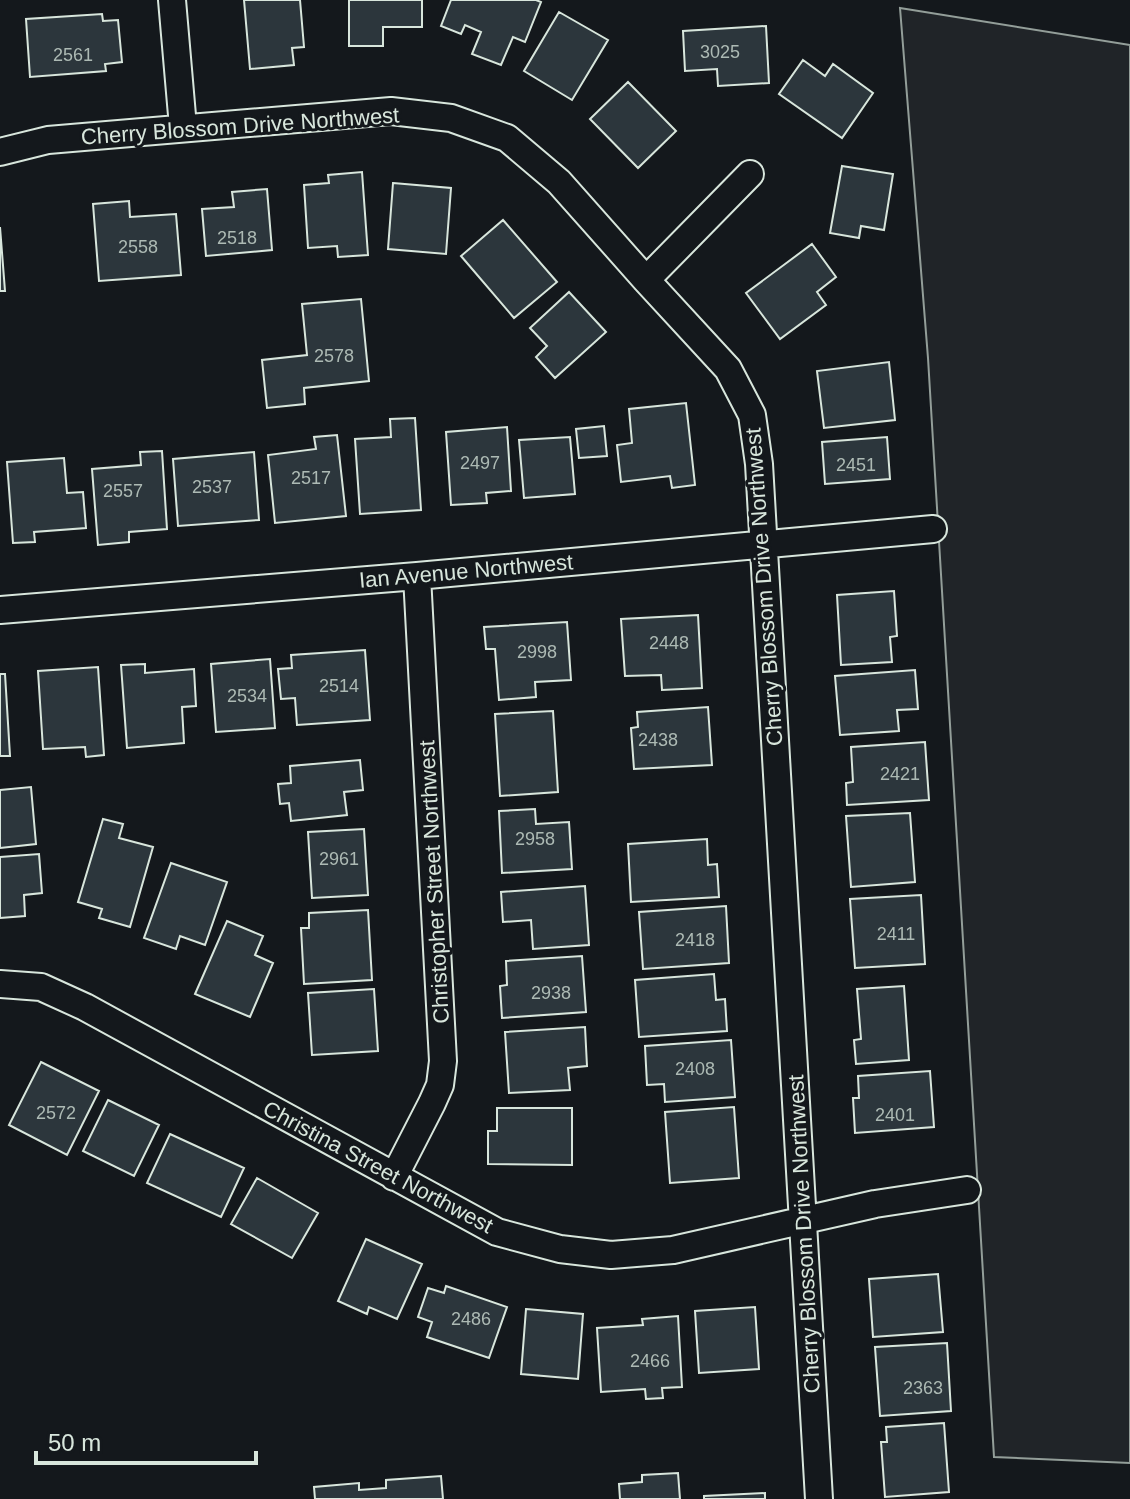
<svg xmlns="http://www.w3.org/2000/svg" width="1130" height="1499" font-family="Arial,sans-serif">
  <rect width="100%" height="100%" fill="#14181c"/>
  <!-- green -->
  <path fill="#202428" stroke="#939e99" stroke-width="2" d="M900,8L1130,45V1463L994,1457L928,358Z"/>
  <!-- building -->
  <path fill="#2c363c" stroke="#d8e6dc" stroke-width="2" d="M244,0H300L304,47L292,48L294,65L250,69Z
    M349,0H422V27H383V46H349Z
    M451,0H536L541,2L525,42L513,37L501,65L472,54L481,32L465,25L461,34L441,26Z
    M559,12L608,40L572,100L524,71Z
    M102,14L103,21L118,20L122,62L105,64L106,71L30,77L26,19Z
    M766,26L769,83L718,86L717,69L685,71L683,31Z
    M803,60L825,76L833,64L873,93L842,138L779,94Z
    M628,82L676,131L638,168L590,119Z
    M842,166L893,174L884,230L861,226L859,238L830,233Z
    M362,172L368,255L338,257L337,246L308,248L304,185L329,183L328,175Z
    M393,183L451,188L446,254L388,249Z
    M267,189L272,250L206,256L202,209L234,207L232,192Z
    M129,201L130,217L176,214L181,275L99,281L93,204Z
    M503,220L557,282L514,318L461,256Z
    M0,227L5,291H0Z
    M812,244L836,277L817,292L826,305L780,339L746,293Z
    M569,292L606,332L555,378L536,357L547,346L530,328Z
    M361,299L369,381L304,388L305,404L267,408L262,360L307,355L302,304Z
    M889,362L895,420L824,428L817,371Z
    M686,403L695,485L672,488L670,476L621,482L617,445L632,443L629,409Z
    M415,418L421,510L360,514L355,439L391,437L390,419Z
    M604,426L607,456L579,458L576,429Z
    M507,427L511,491L486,493L487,503L451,505L446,432Z
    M337,435L346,516L275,523L268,455L316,449L314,437Z
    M570,437L575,494L524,498L519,440Z
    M887,437L890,479L825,484L822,442Z
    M162,451L167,529L129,532V542L98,545L92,469L141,465L140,452Z
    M254,452L259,520L178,526L173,459Z
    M64,458L67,493L83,492L86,528L34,532L35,542L13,543L7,462Z
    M894,591L897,636L890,637L892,662L841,665L837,595Z
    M698,615L702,688L662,690L661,675L625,676L621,619Z
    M567,622L571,680L535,682L536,697L499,700L495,649H486L484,627Z
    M365,650L370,720L297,725L295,698L281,699L278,669L292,668L291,655Z
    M270,659L275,728L216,732L211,664Z
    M145,664V673L194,669L196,706L182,707L184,743L127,748L121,665Z
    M98,667L104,755L86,757L85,747L43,749L38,671Z
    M915,670L918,709L897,710L899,731L840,735L835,676Z
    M0,674H5L10,756H0Z
    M708,707L712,765L634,769L631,728L638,727L637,712Z
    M553,711L558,792L500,796L495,714Z
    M925,742L929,800L847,805L846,783L853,782L851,747Z
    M360,760L363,790L344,792L347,815L291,821L289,803L280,804L278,784L291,783L290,766Z
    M31,787L36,844L0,848V790Z
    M535,809L536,824L569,822L572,869L502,873L499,811Z
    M910,813L915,882L851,887L846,816Z
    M103,819L123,824L119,838L153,847L130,927L99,918L102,909L78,902Z
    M364,829L368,895L312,898L308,832Z
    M707,839L708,865L717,864L719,897L631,902L628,844Z
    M39,854L42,893L24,895L25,916L0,918V857Z
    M171,863L227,882L205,945L180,936L176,949L144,938Z
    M585,886L589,945L533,949L531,920L503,922L501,892Z
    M921,895L925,964L855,968L850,899Z
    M726,906L729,963L643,969L639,912Z
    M368,910L372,980L304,984L301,928H309V913Z
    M227,921L263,936L255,955L273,963L250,1017L195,994Z
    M582,956L586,1012L502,1018L500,986L507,985L506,961Z
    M714,974L716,1000L725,999L727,1031L639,1037L635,980Z
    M904,986L909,1060L856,1064L854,1040L861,1039L857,989Z
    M374,989L378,1051L312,1055L308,993Z
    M585,1027L587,1066L568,1068L570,1090L509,1093L505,1032Z
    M731,1040L735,1097L665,1102L664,1084L647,1085L645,1046Z
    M41,1062L99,1091L67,1155L9,1125Z
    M930,1071L934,1127L855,1133L853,1098H859L858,1076Z
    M108,1100L159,1125L134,1176L83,1151Z
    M734,1107L739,1178L670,1183L665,1112Z
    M497,1108H572V1165L488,1164V1131H497Z
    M170,1134L244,1168L221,1217L147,1183Z
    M257,1178L318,1213L292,1258L231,1224Z
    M366,1239L422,1264L397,1319L369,1307L367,1314L338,1301Z
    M938,1274L943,1332L873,1337L869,1279Z
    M446,1286L507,1307L489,1358L427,1337L432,1322L418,1317L428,1288L444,1293Z
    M755,1307L759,1369L699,1373L695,1311Z
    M526,1309L583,1314L578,1379L521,1374Z
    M678,1316L682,1387L662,1388L663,1398L646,1399L645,1389L601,1392L597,1328L643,1325L642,1319Z
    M947,1343L951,1411L880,1416L875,1347Z
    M944,1423L949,1492L885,1497L881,1442H887L886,1427Z
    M678,1473L680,1499H620L619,1484L642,1482V1475Z
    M441,1476L443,1499H315L314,1487L359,1483V1490L386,1488V1480Z
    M765,1493V1499H704V1496Z"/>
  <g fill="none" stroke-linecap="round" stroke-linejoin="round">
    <!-- street casing -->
    <g stroke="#d8e6dc" stroke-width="30">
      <path id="street" d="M172,0L183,127
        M0,152L48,140L391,111L451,118L507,138L559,182L646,280L728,369L752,415L759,464L819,1499
        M646,280L750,174
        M0,610L417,576L933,529
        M0,984L41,987L85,1007L497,1232L560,1249L611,1255L673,1250L875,1204L967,1190
        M394,1177L432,1103L440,1085L443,1061L417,576"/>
    </g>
    <!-- street -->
    <use href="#street" stroke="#14181c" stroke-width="26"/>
  </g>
  <g text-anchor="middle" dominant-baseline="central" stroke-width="6" stroke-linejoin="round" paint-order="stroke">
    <!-- number labels -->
    <g font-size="18" fill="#adbab4">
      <text x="720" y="52">3025</text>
      <text x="73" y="55">2561</text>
      <text x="237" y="238">2518</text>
      <text x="138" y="247">2558</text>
      <text x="334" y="356">2578</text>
      <text x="480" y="463">2497</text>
      <text x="856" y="465">2451</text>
      <text x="311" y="478">2517</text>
      <text x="212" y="487">2537</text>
      <text x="123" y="491">2557</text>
      <text x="669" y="643">2448</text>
      <text x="537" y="652">2998</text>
      <text x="339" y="686">2514</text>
      <text x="247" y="696">2534</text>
      <text x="658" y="740">2438</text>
      <text x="900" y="774">2421</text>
      <text x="535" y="839">2958</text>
      <text x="339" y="859">2961</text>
      <text x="896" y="934">2411</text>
      <text x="695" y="940">2418</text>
      <text x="551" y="993">2938</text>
      <text x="695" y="1069">2408</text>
      <text x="56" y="1113">2572</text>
      <text x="895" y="1115">2401</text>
      <text x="471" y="1319">2486</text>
      <text x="650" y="1361">2466</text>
      <text x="923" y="1388">2363</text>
    </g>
    <!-- street labels -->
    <g font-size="22" fill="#d8e6dc" stroke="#14181c">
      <text transform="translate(240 126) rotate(-4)">Cherry Blossom Drive Northwest</text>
      <text transform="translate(466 571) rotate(-5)">Ian Avenue Northwest</text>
      <text transform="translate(764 587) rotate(-94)">Cherry Blossom Drive Northwest</text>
      <text transform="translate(434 882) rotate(-93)">Christopher Street Northwest</text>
      <text transform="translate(378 1167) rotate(28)">Christina Street Northwest</text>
      <text transform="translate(804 1234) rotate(-93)">Cherry Blossom Drive Northwest</text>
    </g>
  </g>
  <!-- scale -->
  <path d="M36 1451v12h220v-12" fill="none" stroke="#d8e6dc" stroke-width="4"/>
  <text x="48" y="1451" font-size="24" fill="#d8e6dc" stroke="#14181c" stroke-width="6" paint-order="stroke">50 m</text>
</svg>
